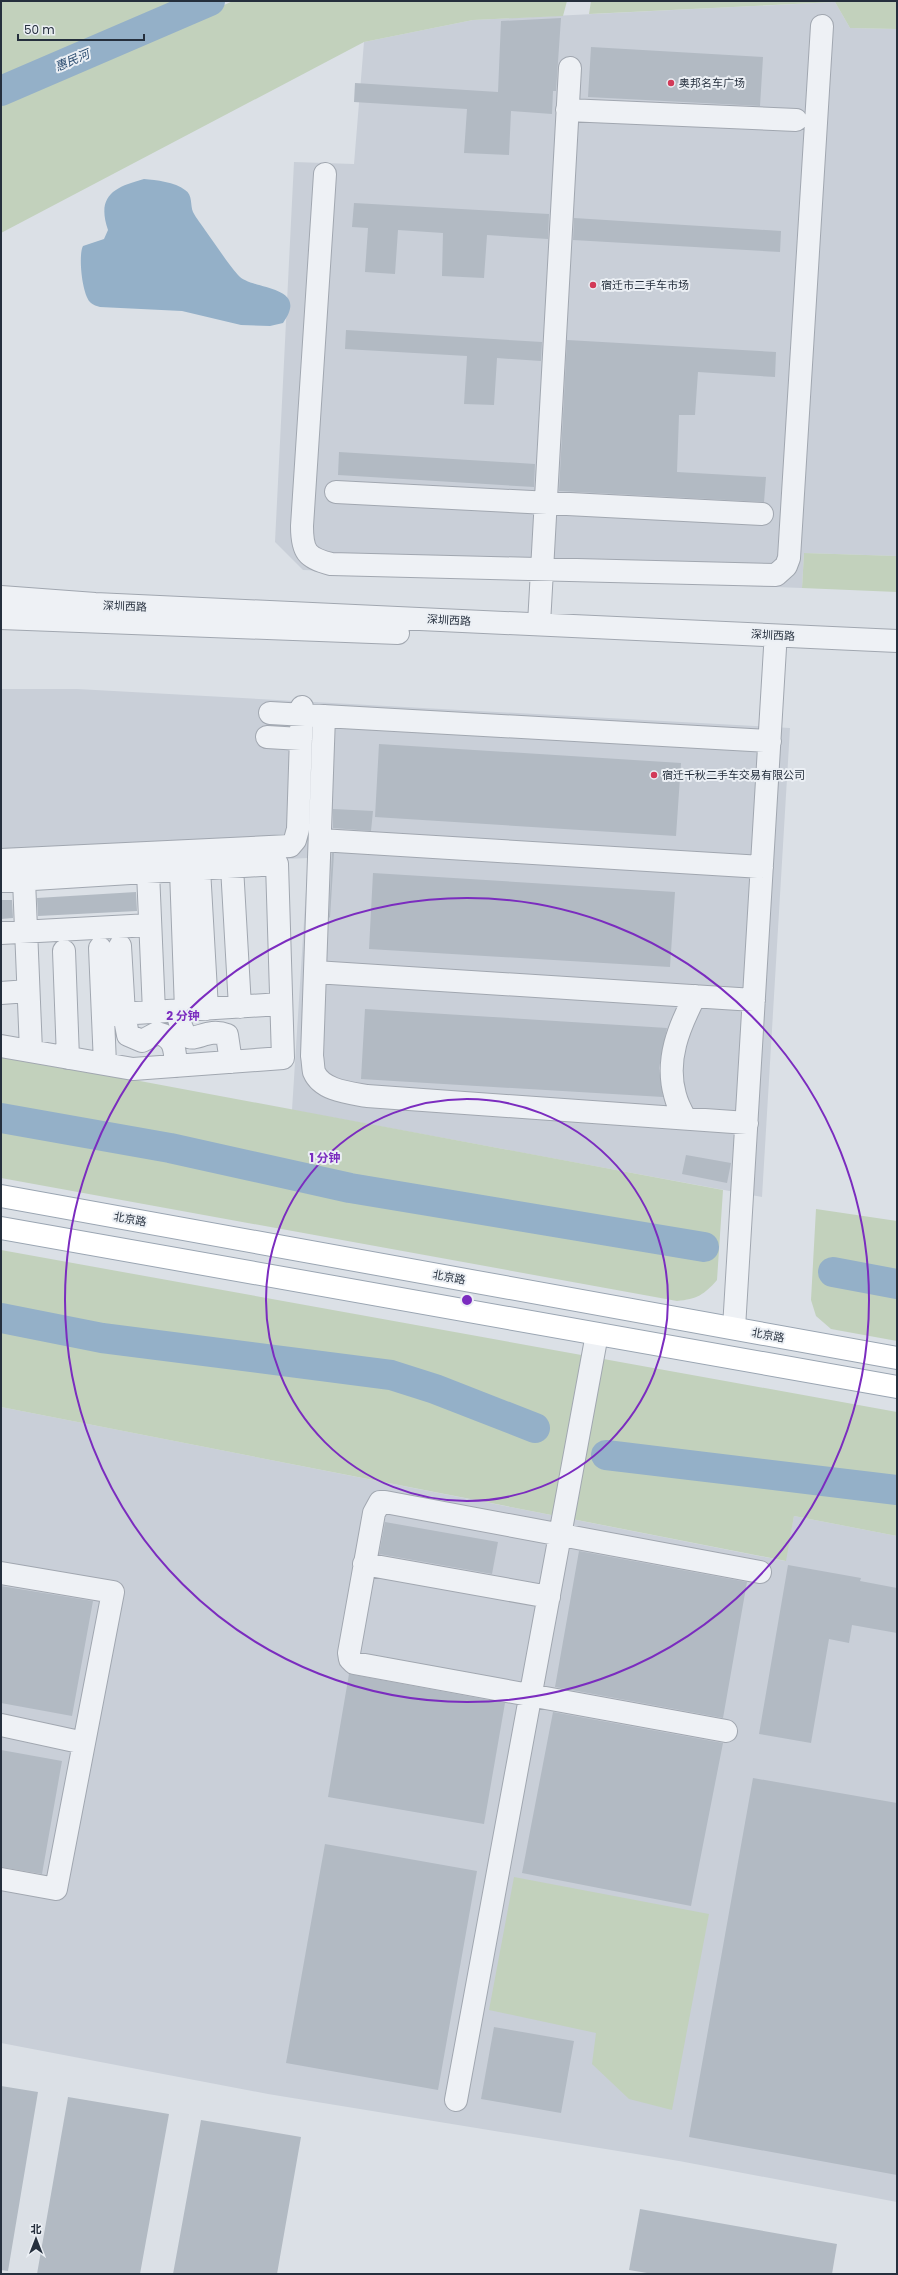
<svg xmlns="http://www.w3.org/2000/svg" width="898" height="2275" font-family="Poppins,'Noto Sans SC',sans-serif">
  <rect width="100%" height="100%" fill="#dbe0e6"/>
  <!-- built -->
  <path fill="#c9cfd8" d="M835,2L850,28L897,29V556L804,553L802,588L303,570L275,542L294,162L354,164L364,42L473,20Z
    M1,689H77L790,728L762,1197L292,1110L308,858L1,872Z
    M1,1407L785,1561L794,1516L897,1536V2202L679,2161L268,2094L1,2043Z"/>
  <!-- green -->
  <path fill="#c2d1bc" d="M1,1H190L1,82Z
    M233,1H567L563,16L473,20L364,42L1,233V104Z
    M591,1H897V29L850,28L835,2L589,14Z
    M804,553L897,556V592L802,588Z
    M1,1055L723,1190L717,1280C704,1295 697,1299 677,1301L1,1178Z
    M816,1209L897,1221V1341L831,1329L816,1316L811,1300Z
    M1,1250L897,1412V1536L794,1516L786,1561L1,1407Z
    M514,1877L709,1914L672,2110L629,2099L592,2064L596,2033L489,2010Z"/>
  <!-- water -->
  <path fill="#94b0c8" d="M144,179C156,180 175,182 185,190C193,195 190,205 193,212C196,218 202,225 205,230C216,245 226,261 238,275C251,291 311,284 283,323L270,326L241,325L182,311L100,307C97,306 93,305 91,303C82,296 78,255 83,246L104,239L108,230C96,195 115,187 144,179Z"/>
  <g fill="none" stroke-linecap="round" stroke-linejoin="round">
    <!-- river -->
    <path stroke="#94b0c8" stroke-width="30" d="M1,91L210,1
      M1,1118L170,1148L350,1188L704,1247
      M833,1272L897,1284
      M1,1318L102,1338L391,1375L435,1389L535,1428
      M606,1455L897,1490"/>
  </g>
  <!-- building -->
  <path fill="#b2bac3" d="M561,18L556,91H553L552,114L511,111L509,155L464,153L467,109L354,102L355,83L498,92L501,21Z
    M591,47L763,57L760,106L588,97Z
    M354,203L549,214L548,239L487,235L484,278L442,276L443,233L398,230L395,274L365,272L368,228L352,227Z
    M574,218L781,231L780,252L573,240Z
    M346,330L542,342L541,361L497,358L494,405L464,404L467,356L345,349Z
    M567,340L776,352L775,377L698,372L695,415H679L677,472L766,477L764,502L559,491Z
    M339,452L535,464L534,487L338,475Z
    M379,744L681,763L676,836L375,817Z
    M333,809L373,811L371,831L333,828Z
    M332,853H334L330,918L329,917Z
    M373,873L675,892L670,967L369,949Z
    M136,892L137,911L38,916L37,898Z
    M1,900H12L13,918L1,919Z
    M365,1009L667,1028L659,1068L663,1097L361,1079Z
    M686,1155L731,1163L727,1183L682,1174Z
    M385,1522L498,1542L492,1574L379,1554Z
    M579,1551L747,1582L723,1718L555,1687Z
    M788,1565L861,1578L860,1581L897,1588V1633L852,1625L849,1643L829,1639L811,1743L759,1734Z
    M1,1586L93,1601L72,1716L1,1703Z
    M349,1674L505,1703L484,1824L328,1797Z
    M553,1712L723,1743L691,1906L522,1873Z
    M1,1750L62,1761L42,1874L1,1867Z
    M753,1778L897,1803V2175L689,2137Z
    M325,1844L477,1871L438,2090L286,2063Z
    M494,2027L574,2041L561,2113L481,2099Z
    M1,2086L38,2092L8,2271L1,2270Z
    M68,2097L169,2114L140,2274H37Z
    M201,2120L301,2137L277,2274H173Z
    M640,2209L837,2244L832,2274H653L629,2270Z"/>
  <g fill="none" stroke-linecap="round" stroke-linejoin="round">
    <!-- minor casing -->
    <g stroke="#a1a7b0" stroke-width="24">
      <path id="minor" d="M567,110L796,120
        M325,174L302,526C302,552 307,558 331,564L776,575L786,566L789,558L822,26
        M336,492L762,514
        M1,597L95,604L897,641
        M1,618L398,633
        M539,624L570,68
        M270,713L770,741
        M324,716L312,1056C313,1061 313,1068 314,1072C322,1091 351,1093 367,1096L747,1123
        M267,737L301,739
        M320,840L762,867
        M1,860L290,846L295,840L298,829L302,707
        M232,867L240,1007
        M199,869L207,1009
        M181,870L186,1010
        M148,872L154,1012
        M24,880L31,1051
        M1,881L277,864L283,1058L133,1069L1,1046
        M1,933L150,925
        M120,946L124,1014L128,1035L142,1041L157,1033C175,1037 175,1050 176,1066
        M100,948L105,1064
        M64,951L68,1058
        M315,972L754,1000
        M1,993L28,991
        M177,1011C187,1060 199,1024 227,1035L231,1062
        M103,1015L281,1004
        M685,1118C681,1111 677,1103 675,1095C665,1060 679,1027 695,996
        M734,1328L775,648
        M364,1564L549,1597
        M1,1573L113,1592L56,1889L1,1879
        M1,1725L84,1743
        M726,1731L354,1663L350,1659L349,1653L374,1513L380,1502H385L760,1572
        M456,2100L597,1334"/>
    </g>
    <!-- major casing -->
    <g stroke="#9aa5b2" stroke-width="24">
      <path id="major" d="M1,1196L897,1358
        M1,1228L897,1387"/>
    </g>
    <!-- minor -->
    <use href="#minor" stroke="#eef1f5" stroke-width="22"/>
    <!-- major -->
    <use href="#major" stroke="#fff" stroke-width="22"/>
  </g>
  <!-- distance rings -->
  <g fill="none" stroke="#7b2cbf" stroke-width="2">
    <circle cx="467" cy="1300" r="201"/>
    <circle cx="467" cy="1300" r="402"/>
  </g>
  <!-- markers -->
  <g fill="#d23a58" stroke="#ebeff4" stroke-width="1.5">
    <circle cx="671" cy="83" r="4"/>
    <circle cx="593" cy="285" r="4"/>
    <circle cx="654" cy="775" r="4"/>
  </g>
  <g text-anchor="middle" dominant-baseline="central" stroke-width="4" stroke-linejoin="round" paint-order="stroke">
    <!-- poi labels -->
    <g font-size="11" fill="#252f3d" stroke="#ebeff4" text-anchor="start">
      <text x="679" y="83">奥邦名车广场</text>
      <text x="601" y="285">宿迁市二手车市场</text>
      <text x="662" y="775">宿迁千秋二手车交易有限公司</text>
    </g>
    <!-- street labels -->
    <g font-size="11" fill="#252f3d" stroke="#ebeff4">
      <text transform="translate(125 606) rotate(2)">深圳西路</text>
      <text transform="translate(449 620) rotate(3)">深圳西路</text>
      <text transform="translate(773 635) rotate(3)">深圳西路</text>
      <text transform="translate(130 1219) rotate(10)">北京路</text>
      <text transform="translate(449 1277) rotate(10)">北京路</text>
      <text transform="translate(768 1335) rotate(10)">北京路</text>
    </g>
    <!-- water labels -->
    <g font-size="12" font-style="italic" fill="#2e4f72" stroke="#ebeff4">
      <text transform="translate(72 60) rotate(-23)">惠民河</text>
    </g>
  </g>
  <circle cx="467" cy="1300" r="6" fill="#7b2cbf" stroke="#ebeff4" stroke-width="2"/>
  <g font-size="12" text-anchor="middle" font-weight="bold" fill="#7b2cbf" stroke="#ebeff4" stroke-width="4" stroke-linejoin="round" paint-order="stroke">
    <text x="183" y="1020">2 分钟</text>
    <text x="325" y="1162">1 分钟</text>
  </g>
  <!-- border -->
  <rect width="898" height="2275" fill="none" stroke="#252f3d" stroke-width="4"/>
  <!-- north arrow -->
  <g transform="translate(36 2239)" stroke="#ebeff4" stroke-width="3" paint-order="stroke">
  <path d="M0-3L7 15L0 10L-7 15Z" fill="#252f3d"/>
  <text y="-6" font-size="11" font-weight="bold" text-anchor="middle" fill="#252f3d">北</text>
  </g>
  <!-- scale -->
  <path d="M18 34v6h126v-6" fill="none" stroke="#252f3d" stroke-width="2"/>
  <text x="24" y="34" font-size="12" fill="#252f3d" stroke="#ebeff4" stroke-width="3" paint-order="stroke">50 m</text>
</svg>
